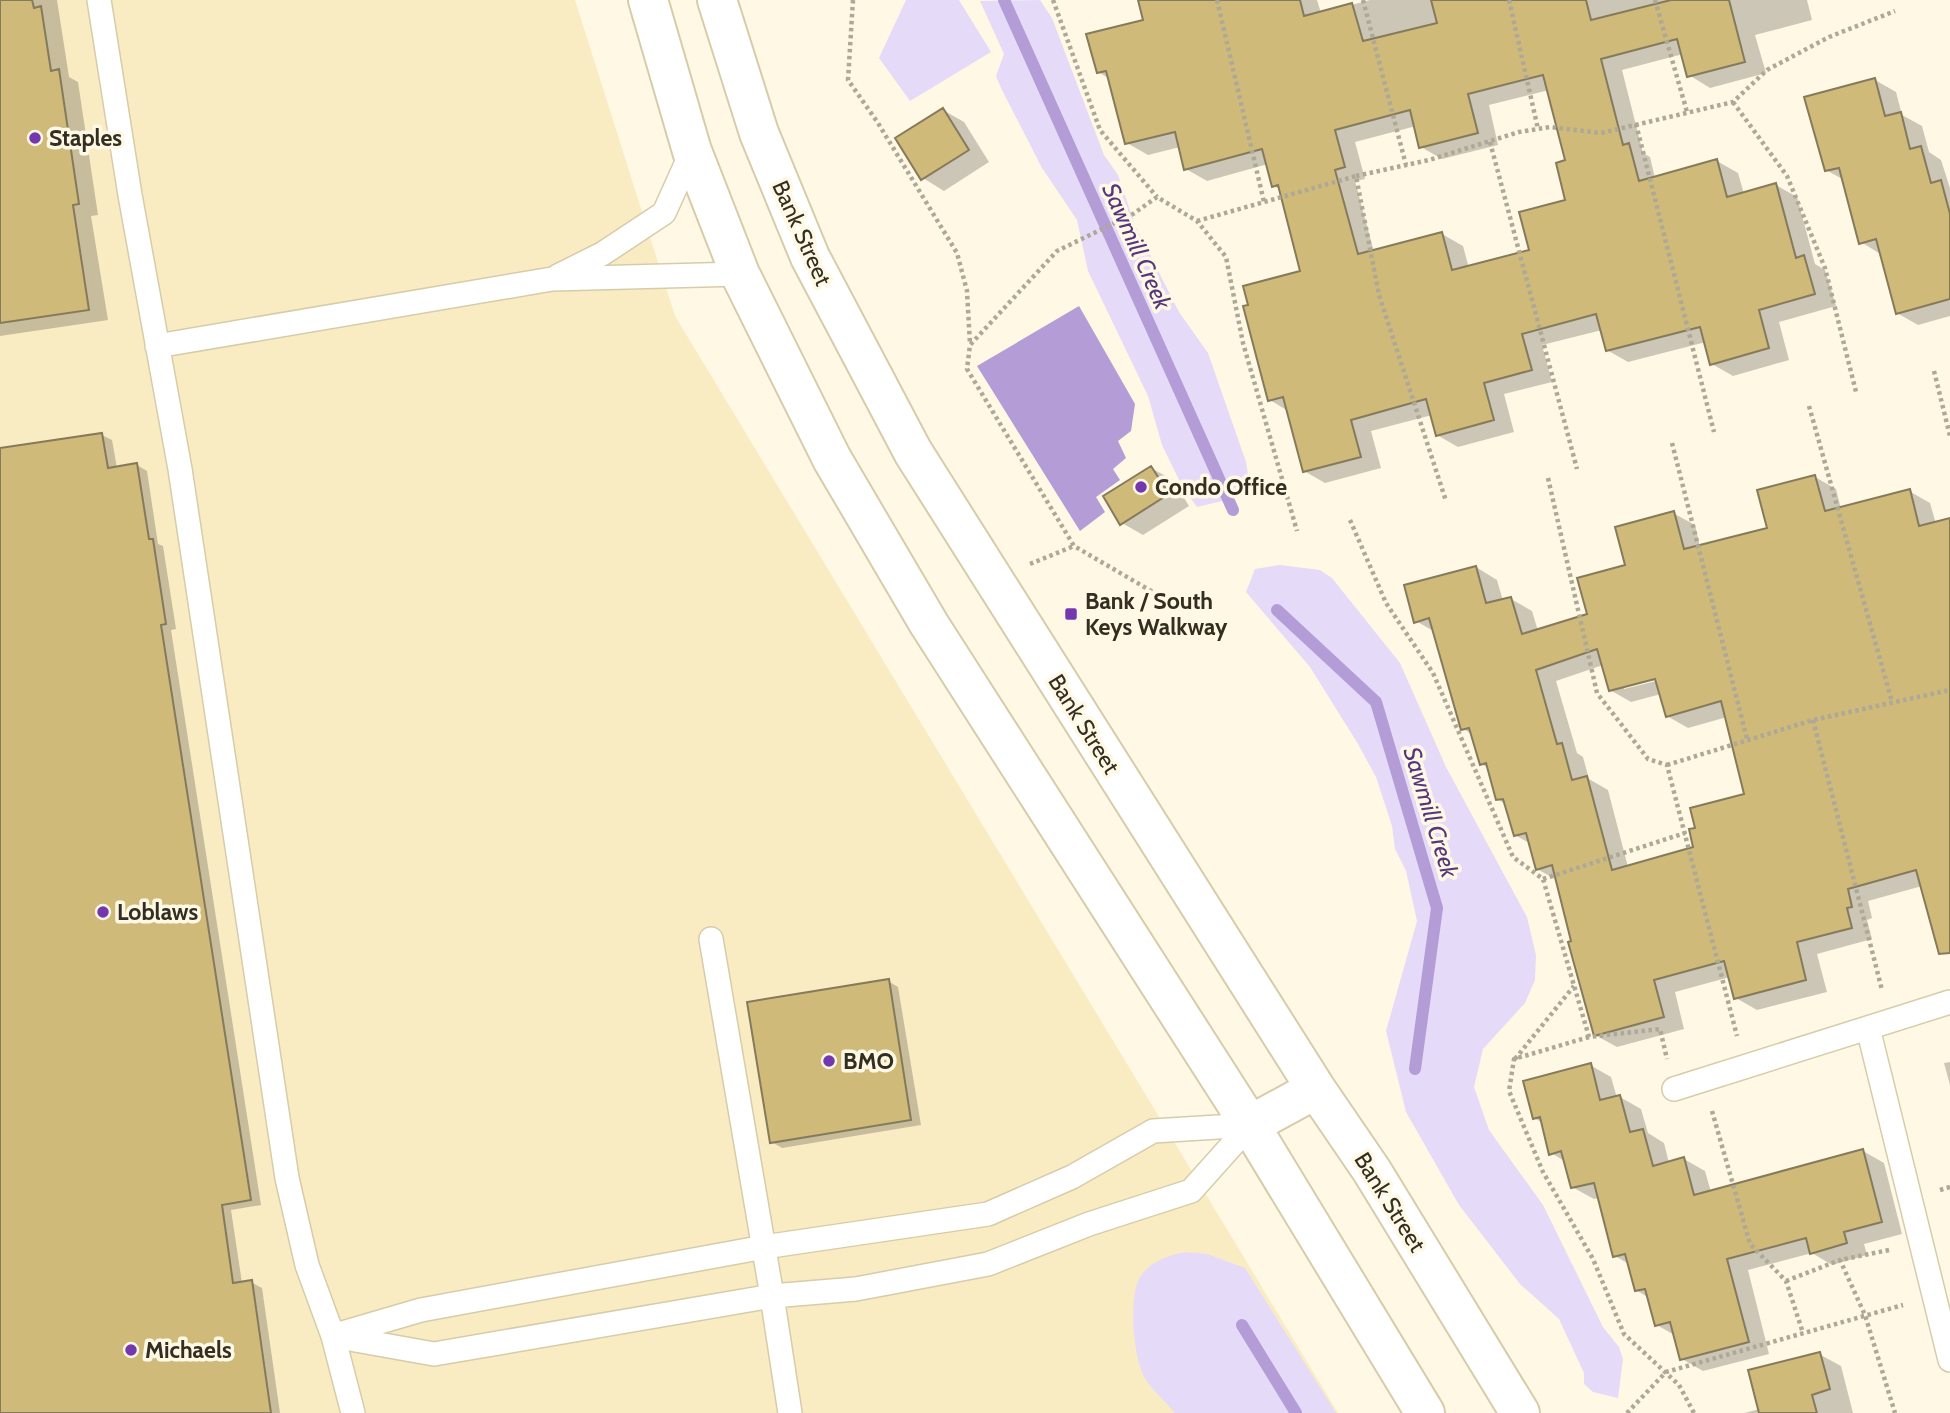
<svg xmlns="http://www.w3.org/2000/svg" width="1950" height="1413" font-family="Cabin,sans-serif">
  <rect width="100%" height="100%" fill="#fff8e4"/>
  <!-- built -->
  <path fill="#f9ecc2" d="M0,0H575L675,316L1338,1413H0Z"/>
  <!-- green -->
  <path fill="#e6daf9" d="M906,0H959L991,52L910,101L879,58Z
    M1040,0L1052,18L1104,155L1118,175L1135,225L1179,312L1208,353L1246,462L1250,487L1243,496L1197,507L1183,488L1162,445L1148,396L1088,271L1077,220L1042,168L1002,90L996,76L1004,54L980,1Z
    M1280,565L1320,570L1332,578L1400,663L1446,767L1527,917L1536,955L1535,980L1525,1003L1483,1049L1474,1087L1489,1130L1543,1205L1603,1327L1619,1347L1623,1359L1618,1398L1593,1392L1584,1384V1373L1559,1319L1520,1284L1459,1205L1406,1112L1386,1031L1417,921L1406,871L1395,849L1392,826L1376,777L1358,744L1310,667L1246,592L1255,569Z
    M1185,1252L1207,1254L1245,1268L1336,1413H1175C1166,1402 1154,1392 1146,1380C1133,1360 1127,1293 1142,1274C1152,1261 1170,1255 1185,1252Z"/>
  <!-- water -->
  <path fill="#b49cd6" d="M1079,306L1135,404L1131,431L1118,441L1126,458L1113,469L1120,480L1096,497L1105,512L1080,531L977,366Z"/>
  <!-- shadow -->
  <path fill="#0003" fill-rule="evenodd" d="M0,0H57L69,77L78,82L98,215L91,216L108,320L0,336Z
    M1139,0H1317L1321,13L1370,0H1807L1812,20L1755,35L1766,73L1710,88L1689,75L1683,54L1622,70L1643,153L1650,157L1655,178L1717,161L1738,173L1744,194L1776,185L1797,197L1815,264L1825,270L1836,306L1779,322L1789,360L1733,376L1712,364L1706,342L1628,362L1607,350L1602,330L1542,345L1552,382L1504,394L1514,432L1458,447L1437,435L1432,415L1371,431L1381,468L1325,483L1304,471L1288,411L1270,400L1302,272L1281,190L1274,186L1268,164L1207,181L1186,169L1180,147L1148,155L1127,143L1110,79L1098,72L1145,21ZM1549,90L1567,162V201L1531,251L1469,268L1463,246L1442,234L1374,252L1355,181L1365,179L1355,142L1416,126L1421,147L1442,159L1498,145L1489,105Z
    M1875,80L1896,92L1902,115L1922,126L1929,152L1941,160L1950,188V316L1918,325L1897,313L1882,255L1861,242L1844,180L1826,170Z
    M943,110L964,122L989,162L944,191L923,178Z
    M102,435L112,440L117,468L137,465L147,471L158,544L163,546L176,629L171,630L261,1205L231,1210L242,1283L251,1282L262,1288L280,1413H0V450Z
    M1151,468L1173,480L1189,506L1143,535L1122,523Z
    M1815,477L1836,489L1841,509L1909,491L1930,503L1936,524L1950,520V918L1922,886L1868,901L1872,918L1867,920L1872,939L1817,954L1827,992L1757,1010L1736,998L1730,977L1675,992L1684,1029L1617,1047L1595,1035L1557,880L1537,869L1531,844L1515,835L1507,805L1497,799L1489,768L1481,764L1473,735L1462,728L1435,632L1416,621L1476,567L1497,580L1503,601L1511,599L1532,611L1538,631L1589,615L1673,513L1695,525L1700,547L1769,529ZM1603,665L1610,690L1631,702L1661,694L1667,716L1688,728L1727,717L1746,795L1695,848L1628,867L1608,790L1589,779L1583,757L1577,753L1556,681ZM1663,675L1664,679L1624,689V685Z
    M888,981L898,987L921,1125L782,1148L772,1142Z
    M1950,1062V1085L1944,1063Z
    M1590,1065L1611,1077L1617,1098L1620,1097L1641,1109L1648,1133L1664,1143L1669,1163L1684,1159L1705,1171L1711,1192L1863,1151L1884,1163L1902,1234L1864,1244L1867,1255L1832,1265L1812,1253L1748,1270L1769,1354L1703,1371L1682,1359L1676,1336L1657,1325L1649,1298L1636,1290L1629,1264L1615,1256L1599,1198L1594,1199L1572,1187L1566,1162L1551,1153L1543,1123L1534,1118Z
    M1819,1354L1841,1366L1853,1413H1744L1760,1409Z"/>
  <g fill="none" stroke-linecap="round" stroke-linejoin="round">
    <!-- stream -->
    <path stroke="#b49cd6" stroke-width="12" d="M1004,0L1233,510
      M1277,610L1376,702L1437,908L1415,1069
      M1242,1325L1296,1413"/>
  </g>
  <!-- building -->
  <path fill="#cfba79" stroke="#857b5c" stroke-width="2" fill-rule="evenodd" d="M0,0H32L34,8L41,6L51,71L59,69L79,204L73,205L89,310L0,323Z
    M1138,0H1300L1304,16L1352,3L1363,41L1437,23L1431,0H1586L1591,20L1671,0H1729L1745,62L1687,77L1677,39L1601,59L1623,145L1629,143L1639,181L1717,159L1727,197L1776,183L1796,258L1804,255L1815,294L1759,310L1769,348L1710,365L1700,327L1606,351L1596,314L1522,334L1532,370L1484,383L1494,420L1436,436L1426,399L1351,420L1361,457L1303,472L1283,397L1268,401L1243,306L1248,305L1243,286L1300,271L1278,185L1272,187L1262,149L1184,170L1175,132L1125,144L1106,71L1097,73L1086,34L1143,20ZM1543,75L1565,160L1556,163L1565,200L1519,212L1529,250L1452,270L1442,232L1358,254L1335,170L1345,167L1335,130L1410,110L1419,148L1478,133L1468,94Z
    M1875,78L1885,116L1901,112L1910,149L1921,146L1931,183L1941,180L1950,214V299L1896,314L1876,239L1859,244L1839,168L1825,171L1804,97Z
    M943,108L969,150L921,180L895,138Z
    M102,433L108,468L137,463L149,539H153L166,624L161,625L251,1200L222,1205L233,1283L252,1280L271,1413H0V448Z
    M1151,466L1169,494L1120,525L1103,496Z
    M1815,475L1825,511L1910,489L1919,526L1950,518V953L1939,954L1916,870L1848,889L1852,907L1847,908L1852,928L1797,942L1806,980L1734,999L1724,961L1654,980L1664,1017L1594,1036L1568,942L1571,941L1552,865L1536,870L1526,833L1514,836L1503,799L1496,800L1486,763L1480,765L1469,728L1461,730L1429,618L1414,623L1404,585L1476,566L1486,603L1511,597L1522,634L1587,614L1577,578L1625,565L1615,527L1674,511L1684,549L1767,528L1757,490ZM1597,649L1609,691L1655,679L1666,717L1721,701L1744,794L1690,808L1695,828L1689,829L1693,847L1612,870L1587,776L1572,780L1562,743L1557,744L1536,670Z
    M889,979L911,1120L770,1143L747,1002Z
    M1591,1063L1600,1100L1620,1095L1630,1132L1643,1129L1653,1166L1684,1157L1694,1195L1863,1149L1882,1222L1844,1232L1847,1243L1810,1254L1806,1238L1727,1259L1749,1342L1680,1360L1670,1322L1655,1326L1645,1289L1635,1291L1625,1254L1613,1257L1594,1183L1571,1188L1561,1151L1549,1155L1540,1117L1533,1119L1523,1081Z
    M1820,1352L1830,1389L1812,1395L1817,1413H1759L1748,1370Z"/>
  <g fill="none" stroke-linecap="round" stroke-linejoin="round">
    <!-- service casing -->
    <g stroke="#d7ccaa" stroke-width="26">
      <path id="service" d="M99,0L130,195L180,469L287,1178L307,1265L333,1336L353,1413
        M558,276L602,254L664,213L692,151
        M157,346L552,279L740,274
        M711,939L772,1296L790,1413
        M1868,1028L1950,1360
        M1674,1089L1950,1002
        M339,1334L421,1310L764,1247L988,1214L1072,1177L1153,1131L1250,1125
        M333,1336L434,1354L772,1296L856,1289L988,1264L1089,1224L1191,1191L1250,1125"/>
    </g>
    <!-- primary casing -->
    <g stroke="#d7ccaa" stroke-width="42">
      <path id="primary" d="M648,0L692,151L740,274L832,459L929,624L1250,1125L1425,1413
        M717,0L759,133L810,257L913,452L1316,1089L1372,1171L1520,1413
        M1250,1125L1316,1089"/>
    </g>
    <!-- path -->
    <path stroke="#aea897" stroke-width="4.5" stroke-dasharray="3.5 3.5" stroke-linecap="butt" d="M853,0L848,80L878,123L957,253L967,291L970,344
      M1053,0L1100,130L1157,197
      M1217,0L1264,202
      M1363,0L1406,165
      M1509,0L1538,129
      M1655,0L1687,112
      M1733,102L1787,176L1825,268L1856,392
      M1636,124L1714,432
      M1490,142L1577,469
      M1356,176L1429,160L1519,132L1550,127L1601,133L1733,102L1767,70L1829,37L1895,11
      M1197,221L1356,176L1379,295L1446,501
      M1934,371L1950,436
      M1809,406L1892,702
      M1672,443L1747,739
      M1548,478L1597,693L1648,759L1667,765L1737,1036
      M1350,520L1386,603L1433,673L1513,857L1543,879L1589,1037L1660,1029L1667,1059
      M1030,564L1074,546
      M1158,595L1074,546L967,369L970,345L1057,251L1133,214L1157,197L1197,221L1226,257L1243,343L1297,531
      M1813,720L1882,990
      M1667,765L1813,720L1950,690
      M1543,879L1685,833
      M1589,1037L1514,1059L1509,1091L1543,1172L1593,1259L1624,1334L1679,1385L1694,1413
      M1515,1059L1574,986
      M1712,1111L1750,1244L1786,1281L1803,1333
      M1940,1190L1950,1187
      M1889,1250L1840,1260L1865,1315L1895,1413
      M1786,1281L1840,1260
      M1627,1413L1666,1372L1903,1305"/>
    <!-- service -->
    <use href="#service" stroke="#fff" stroke-width="23"/>
    <!-- primary -->
    <use href="#primary" stroke="#fff" stroke-width="38"/>
  </g>
  <!-- markers -->
  <g fill="#7438ae" stroke="#fff8e4" stroke-width="2.5">
    <circle cx="35" cy="138" r="7"/>
    <circle cx="1141" cy="487" r="7"/>
    <rect x="1064" y="607" width="14" height="14" rx="3.5"/>
    <circle cx="103" cy="912" r="7"/>
    <circle cx="829" cy="1061" r="7"/>
    <circle cx="131" cy="1350" r="7"/>
  </g>
  <g text-anchor="middle" dominant-baseline="central" stroke-width="7" stroke-linejoin="round" paint-order="stroke">
    <!-- poi labels -->
    <g font-size="23" font-weight="bold" fill="#322e21" stroke="#fff8e4" text-anchor="start">
      <text x="49" y="138">Staples</text>
      <text x="1155" y="487">Condo Office</text>
      <text x="1085" y="601">Bank / South<tspan x="1085" dy="26">Keys Walkway</tspan></text>
      <text x="117" y="912">Loblaws</text>
      <text x="843" y="1061">BMO</text>
      <text x="145" y="1350">Michaels</text>
    </g>
    <!-- street labels -->
    <g font-size="23" fill="#322e21" stroke="#fff8e4">
      <text transform="translate(802 233) rotate(66)">Bank Street</text>
      <text transform="translate(1084 724) rotate(58)">Bank Street</text>
      <text transform="translate(1390 1202) rotate(58)">Bank Street</text>
    </g>
    <!-- water labels -->
    <g font-size="24" font-style="italic" fill="#56357b" stroke="#fff8e4">
      <text transform="translate(1137 246) rotate(66)">Sawmill Creek</text>
      <text transform="translate(1431 812) rotate(73)">Sawmill Creek</text>
    </g>
  </g>
</svg>
